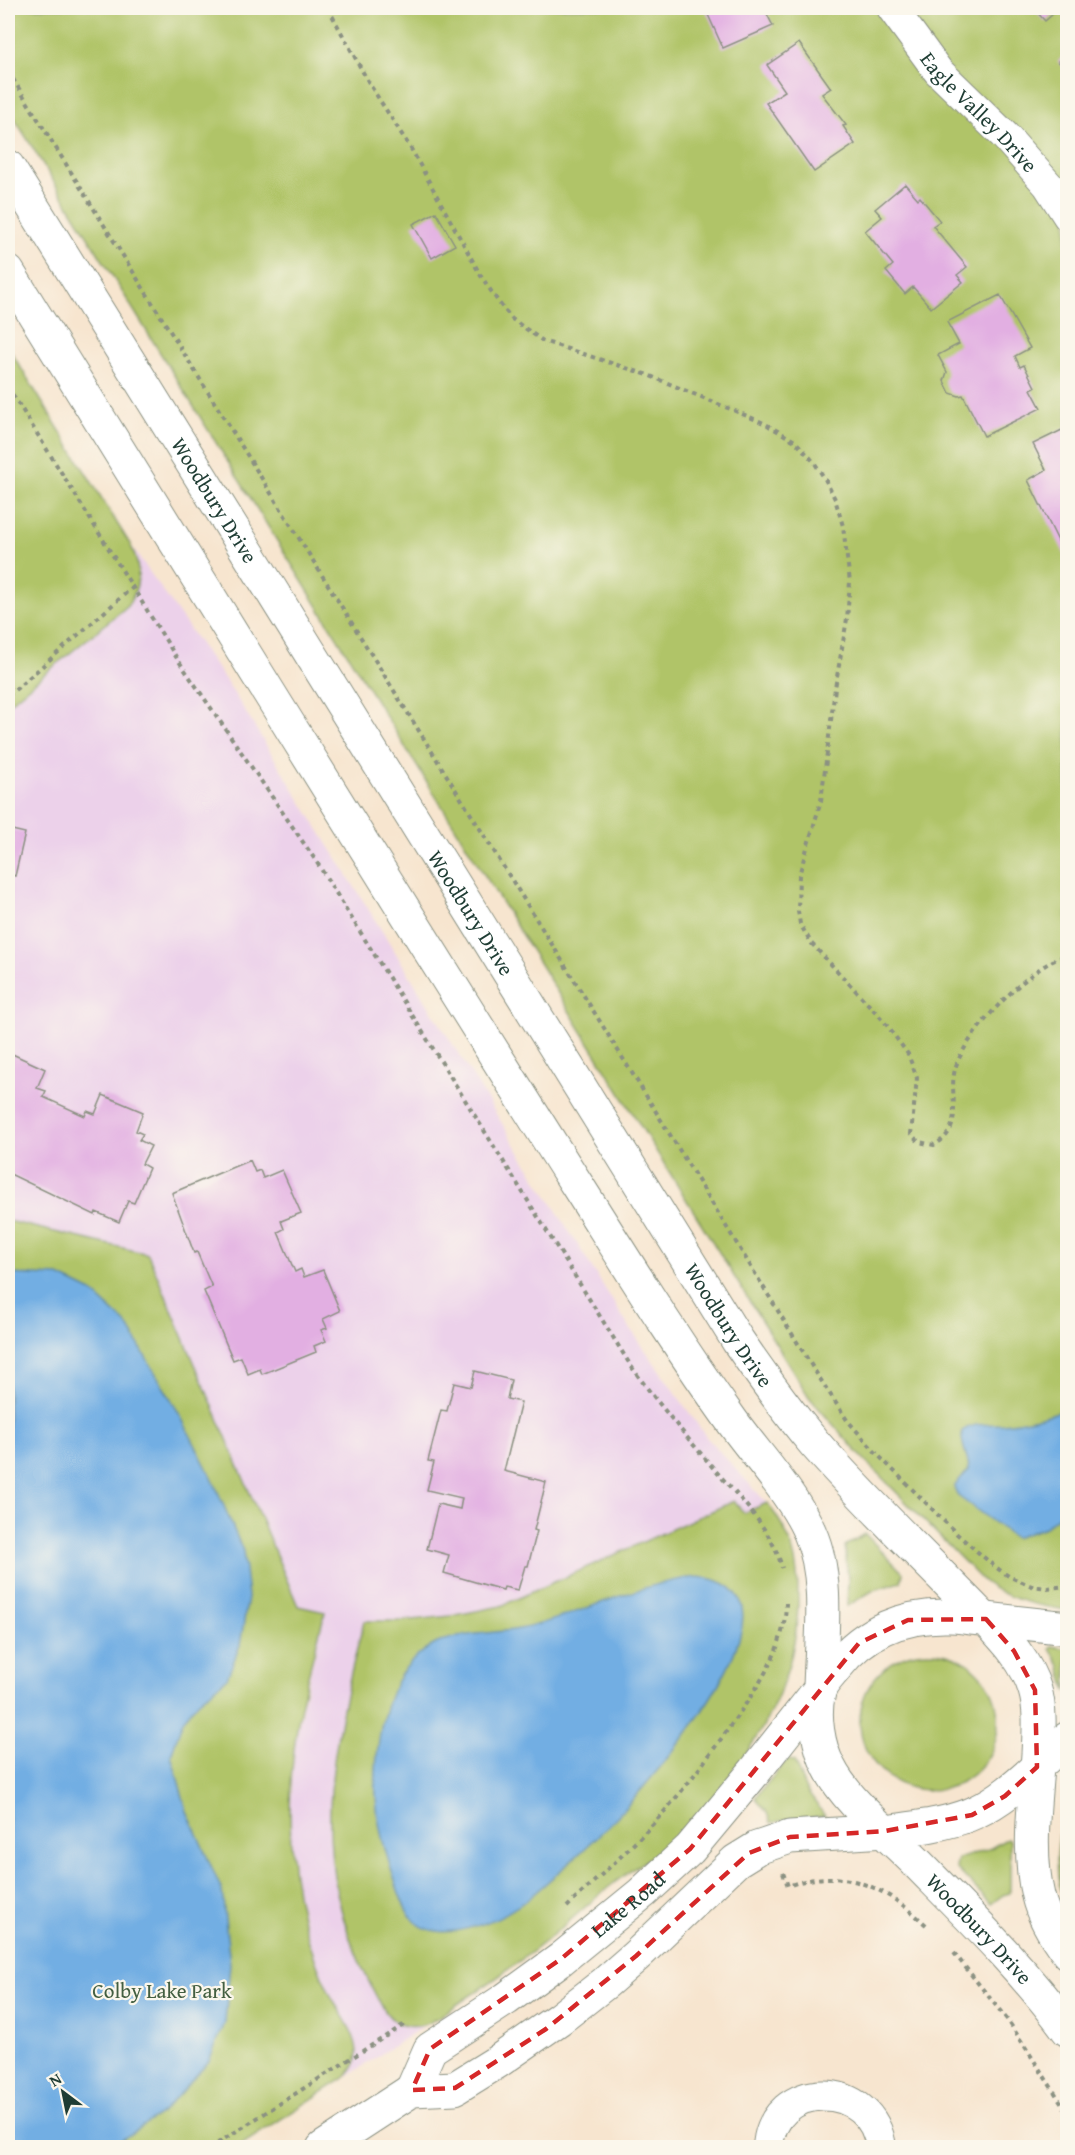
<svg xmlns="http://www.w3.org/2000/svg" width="1075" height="2155" font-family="'Gentium Book Plus',serif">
  <rect width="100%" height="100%" fill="#fbf7ec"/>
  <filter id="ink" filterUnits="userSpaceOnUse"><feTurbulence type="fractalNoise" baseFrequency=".0167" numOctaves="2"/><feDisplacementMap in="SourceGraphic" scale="12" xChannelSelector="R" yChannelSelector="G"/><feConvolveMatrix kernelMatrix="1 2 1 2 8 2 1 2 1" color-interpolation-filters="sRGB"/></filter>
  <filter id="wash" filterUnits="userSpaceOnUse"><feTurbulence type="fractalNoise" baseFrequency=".008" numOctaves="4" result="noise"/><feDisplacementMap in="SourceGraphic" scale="24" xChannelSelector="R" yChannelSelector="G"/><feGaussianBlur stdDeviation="1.35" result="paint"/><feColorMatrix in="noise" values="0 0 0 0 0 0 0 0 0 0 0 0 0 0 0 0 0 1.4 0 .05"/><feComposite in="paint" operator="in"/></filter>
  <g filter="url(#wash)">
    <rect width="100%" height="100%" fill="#f7e5cf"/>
    <!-- built -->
    <path fill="#ecd1ea" d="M130,544L228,684L627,1324L707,1438L767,1503L517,1612L385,1627L364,1622L345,1698L334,1754L329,1833L334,1880L351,1944L374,1992L389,2016L402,2025L415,2027L439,2016L337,2083L353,2069L357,2058V2049L354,2037L330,1993L309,1942L296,1887L290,1826L294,1749L303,1703L325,1612L298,1606L148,1255L8,1221V704L125,608L134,594L139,576L136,558Z"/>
    <!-- green -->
    <path fill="#b0c467" stroke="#68804e" stroke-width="1.5" d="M8,8H1067V1610C1038,1606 1007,1600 983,1581L858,1453L809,1397L8,108Z
      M8,347L130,544C141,565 142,589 125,608L8,704Z
      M8,1221L148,1254L298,1606L325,1612C313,1657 299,1704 294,1750C287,1807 289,1866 303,1922C310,1947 319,1971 330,1994C339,2012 356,2032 357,2052C357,2063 352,2072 343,2079L238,2147L8,2148Z
      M734,1501L744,1513L767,1503C793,1536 799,1562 798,1604C796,1678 764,1734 719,1790C708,1803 698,1819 686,1830C666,1848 642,1862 621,1878C602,1891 586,1907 568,1922C535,1951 499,1977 462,2001C450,2009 437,2020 423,2025C417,2027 412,2027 406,2026C387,2023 378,1999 370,1984C305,1858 331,1750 364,1621H402L451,1616L501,1606Z
      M865,1534L903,1573L901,1582L874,1590L847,1606L848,1579L845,1546Z
      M1052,1646L1067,1649V1692L1060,1665L1050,1649Z
      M860 1721a69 69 0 1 1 138 0a69 69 0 1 1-138 0Z
      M787,1760L794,1761L806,1790L825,1816L791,1819L771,1823L766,1811L755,1798Z
      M1067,1800L1068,1912H1067C1052,1874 1056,1839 1067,1800Z
      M1008,1838L1010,1840V1893L1003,1895L991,1904L956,1868L958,1859L991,1848Z"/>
    <!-- water -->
    <path fill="#72aee3" stroke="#48768c" stroke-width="1.5" d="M8,1274L59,1276L92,1292L126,1323L179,1413L213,1480L243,1551L248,1597L240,1645L227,1678L198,1702L183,1720L171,1755L187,1811L222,1891L230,1964L225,2023L209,2061L163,2112L111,2147H8Z
      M1067,1409V1509L1045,1527L1015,1538L958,1496L954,1487L960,1479L969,1470C969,1456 960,1445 962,1431C975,1422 988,1425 1003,1424C1025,1422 1047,1416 1067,1409Z
      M697,1577C826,1586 645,1788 611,1823C590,1845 567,1865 544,1885C536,1892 527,1900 518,1906C495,1922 441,1944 417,1923C404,1912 399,1893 394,1878C388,1860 382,1842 379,1823C371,1777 377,1695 412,1661C421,1652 433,1644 445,1640C472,1631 501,1634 529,1627C586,1612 639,1583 697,1577Z"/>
    <g id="blocks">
      <!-- building -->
      <path fill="#e2afe2" d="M705,8H764L773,26L723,48Z
        M1033,8H1060L1045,21Z
        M799,43L831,88L822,94L846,125L843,126L855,144L814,172L766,103L785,91L767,65Z
        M1068,53V73L1058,61Z
        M905,184L918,199L920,197L940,221L933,226L967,267L957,275L963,282L931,308L913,287L905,294L886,271L893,265L865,231L882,217L875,209Z
        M436,212L455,245L432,258L413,224Z
        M1000,295L1030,348L1015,356L1020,367L1024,365L1035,387L1031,389L1041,408L984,436L963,395L959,396L950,393L944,381L947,372L938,355L959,344L947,322Z
        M1066,428L1068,431V554L1065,555L1028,480L1046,470L1033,444Z
        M8,829L25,833L15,876L8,874Z
        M8,1052L45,1069L37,1088L46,1091L43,1097L85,1116L87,1111L95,1114L103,1095L143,1112L136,1131L143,1134L139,1140L151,1146L142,1164L149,1168L134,1203L128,1201L119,1222L96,1212L95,1215L8,1173Z
        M250,1160L255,1172L260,1170L263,1178L282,1170L301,1213L281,1221L284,1229L278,1232L295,1272L301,1269L304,1277L323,1270L340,1311L323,1319L327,1328L321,1330L326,1341L314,1346L316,1352L262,1374L260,1369L248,1374L241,1357L233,1360L204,1291L212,1287L197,1252L194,1253L172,1193Z
        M475,1371L511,1380L507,1399L521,1402L504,1471L546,1482L534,1530L537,1531L528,1566H525L518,1590L504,1587L503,1590L444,1573L449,1555L427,1549L438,1504L460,1509L462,1498L427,1490L434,1462L428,1461L441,1410L447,1411L454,1383L471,1387Z"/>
    </g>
  </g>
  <g filter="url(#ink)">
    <use href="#blocks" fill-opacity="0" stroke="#8b9182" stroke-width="1.5"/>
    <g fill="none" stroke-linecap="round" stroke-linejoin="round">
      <!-- minor casing -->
      <g stroke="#8b9182" stroke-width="32">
        <g id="minor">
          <path id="s1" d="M892,8L938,71L1004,135L1048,185L1068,216"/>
          <path d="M768,2148C771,2079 873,2077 881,2148"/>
        </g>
      </g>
      <!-- tertiary casing -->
      <g stroke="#8b9182" stroke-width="35">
        <g id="tertiary">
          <path d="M986,1619L1068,1628"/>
          <path d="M1037,1766L1068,1738"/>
          <path id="s2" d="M412,2090L430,2049L506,1999L561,1959L642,1893L690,1849L755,1771L819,1690"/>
          <path d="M323,2148L412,2090L455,2088L497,2062L559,2019L605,1983L636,1956L736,1861L757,1848L790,1837L885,1831"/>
        </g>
      </g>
      <!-- secondary casing -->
      <g stroke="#8b9182" stroke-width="35">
        <g id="secondary">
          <path id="s3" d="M8,167L738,1341C762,1376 787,1411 815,1444C869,1505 928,1561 984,1619"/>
          <path d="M8,272C198,577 386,884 579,1188C628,1265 676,1343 729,1417C754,1453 793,1493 810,1533C830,1578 821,1640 820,1689"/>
          <path d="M886,1832C958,1822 982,1819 1037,1767"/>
          <path id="s4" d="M1068,1953C1055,1936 1043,1917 1038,1896C1027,1851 1035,1800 1038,1754C1039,1733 1041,1710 1035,1690C1027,1662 1005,1639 986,1619C974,1619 961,1616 949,1616C905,1615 865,1630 837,1666C832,1673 821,1683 819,1692C813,1715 818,1746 829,1767C846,1802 891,1836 918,1864C970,1917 1024,1970 1068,2030"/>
        </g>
      </g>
      <!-- path -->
      <path stroke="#8b9182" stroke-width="4" stroke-dasharray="4.5 4.5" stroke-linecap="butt" d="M328,8L370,85L410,147L481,276L499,303L512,319L543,341L648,375L764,423L795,441L814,462L825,479L835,499L843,526L850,582L847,619L835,688L821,801L799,875L798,911L800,924L812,944L883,1020L908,1054L917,1078L911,1134L919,1142L934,1145C968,1127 946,1095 956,1066C967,1032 1032,963 1068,955
        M8,71L642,1089L813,1368L847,1420L878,1455L957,1534L994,1566L1010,1577L1032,1586L1047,1588L1068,1586
        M8,387L178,660L316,861L631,1366C657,1403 686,1436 715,1470C741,1500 772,1529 782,1568
        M8,696L133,587
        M783,1873L788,1886C843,1865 888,1888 927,1926
        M567,1907C594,1881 623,1856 649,1828C679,1797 706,1760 731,1725C757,1688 785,1650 786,1603
        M954,1953L1009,2022L1068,2113
        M210,2148L405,2024"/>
      <!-- minor -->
      <use href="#minor" stroke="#fff" stroke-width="30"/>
      <!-- tertiary -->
      <use href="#tertiary" stroke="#fff" stroke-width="33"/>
      <!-- secondary -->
      <use href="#secondary" stroke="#fff" stroke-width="33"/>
    </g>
  </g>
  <!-- marked area -->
  <path fill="none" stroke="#d62828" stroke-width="4.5" stroke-dasharray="12 8" stroke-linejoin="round" d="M986,1619L1014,1651L1035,1690L1037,1767L1005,1796L972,1815L885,1831L790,1837L749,1853L636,1956L546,2029L455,2088L412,2090L430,2049L561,1959L690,1849L859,1643L908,1620Z"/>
  <g text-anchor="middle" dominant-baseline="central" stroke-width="4.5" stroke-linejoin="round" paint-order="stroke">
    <!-- street labels -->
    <g font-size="21" fill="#1f3d34" stroke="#fbf7ec">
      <text stroke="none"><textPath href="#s1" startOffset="136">Eagle Valley Drive</textPath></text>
      <text stroke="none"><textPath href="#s3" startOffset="392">Woodbury Drive</textPath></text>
      <text stroke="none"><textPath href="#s3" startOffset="878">Woodbury Drive</textPath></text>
      <text stroke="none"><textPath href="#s3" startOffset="1364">Woodbury Drive</textPath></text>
      <text stroke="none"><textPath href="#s2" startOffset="290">Lake Road</textPath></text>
      <text stroke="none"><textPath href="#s4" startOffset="854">Woodbury Drive</textPath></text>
    </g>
    <!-- park labels -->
    <g font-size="21" fill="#435f41" stroke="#fbf7ec">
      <text x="162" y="1990">Colby Lake Park</text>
    </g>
  </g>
  <!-- margin -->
  <rect width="1075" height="2155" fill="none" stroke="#fbf7ec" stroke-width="30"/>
  <!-- north arrow -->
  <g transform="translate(63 2092) rotate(328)" stroke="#fbf7ec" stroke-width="4.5" paint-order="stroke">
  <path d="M0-4.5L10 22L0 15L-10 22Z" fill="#1f3d34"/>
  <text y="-9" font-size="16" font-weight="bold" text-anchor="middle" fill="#1f3d34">N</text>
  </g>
</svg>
